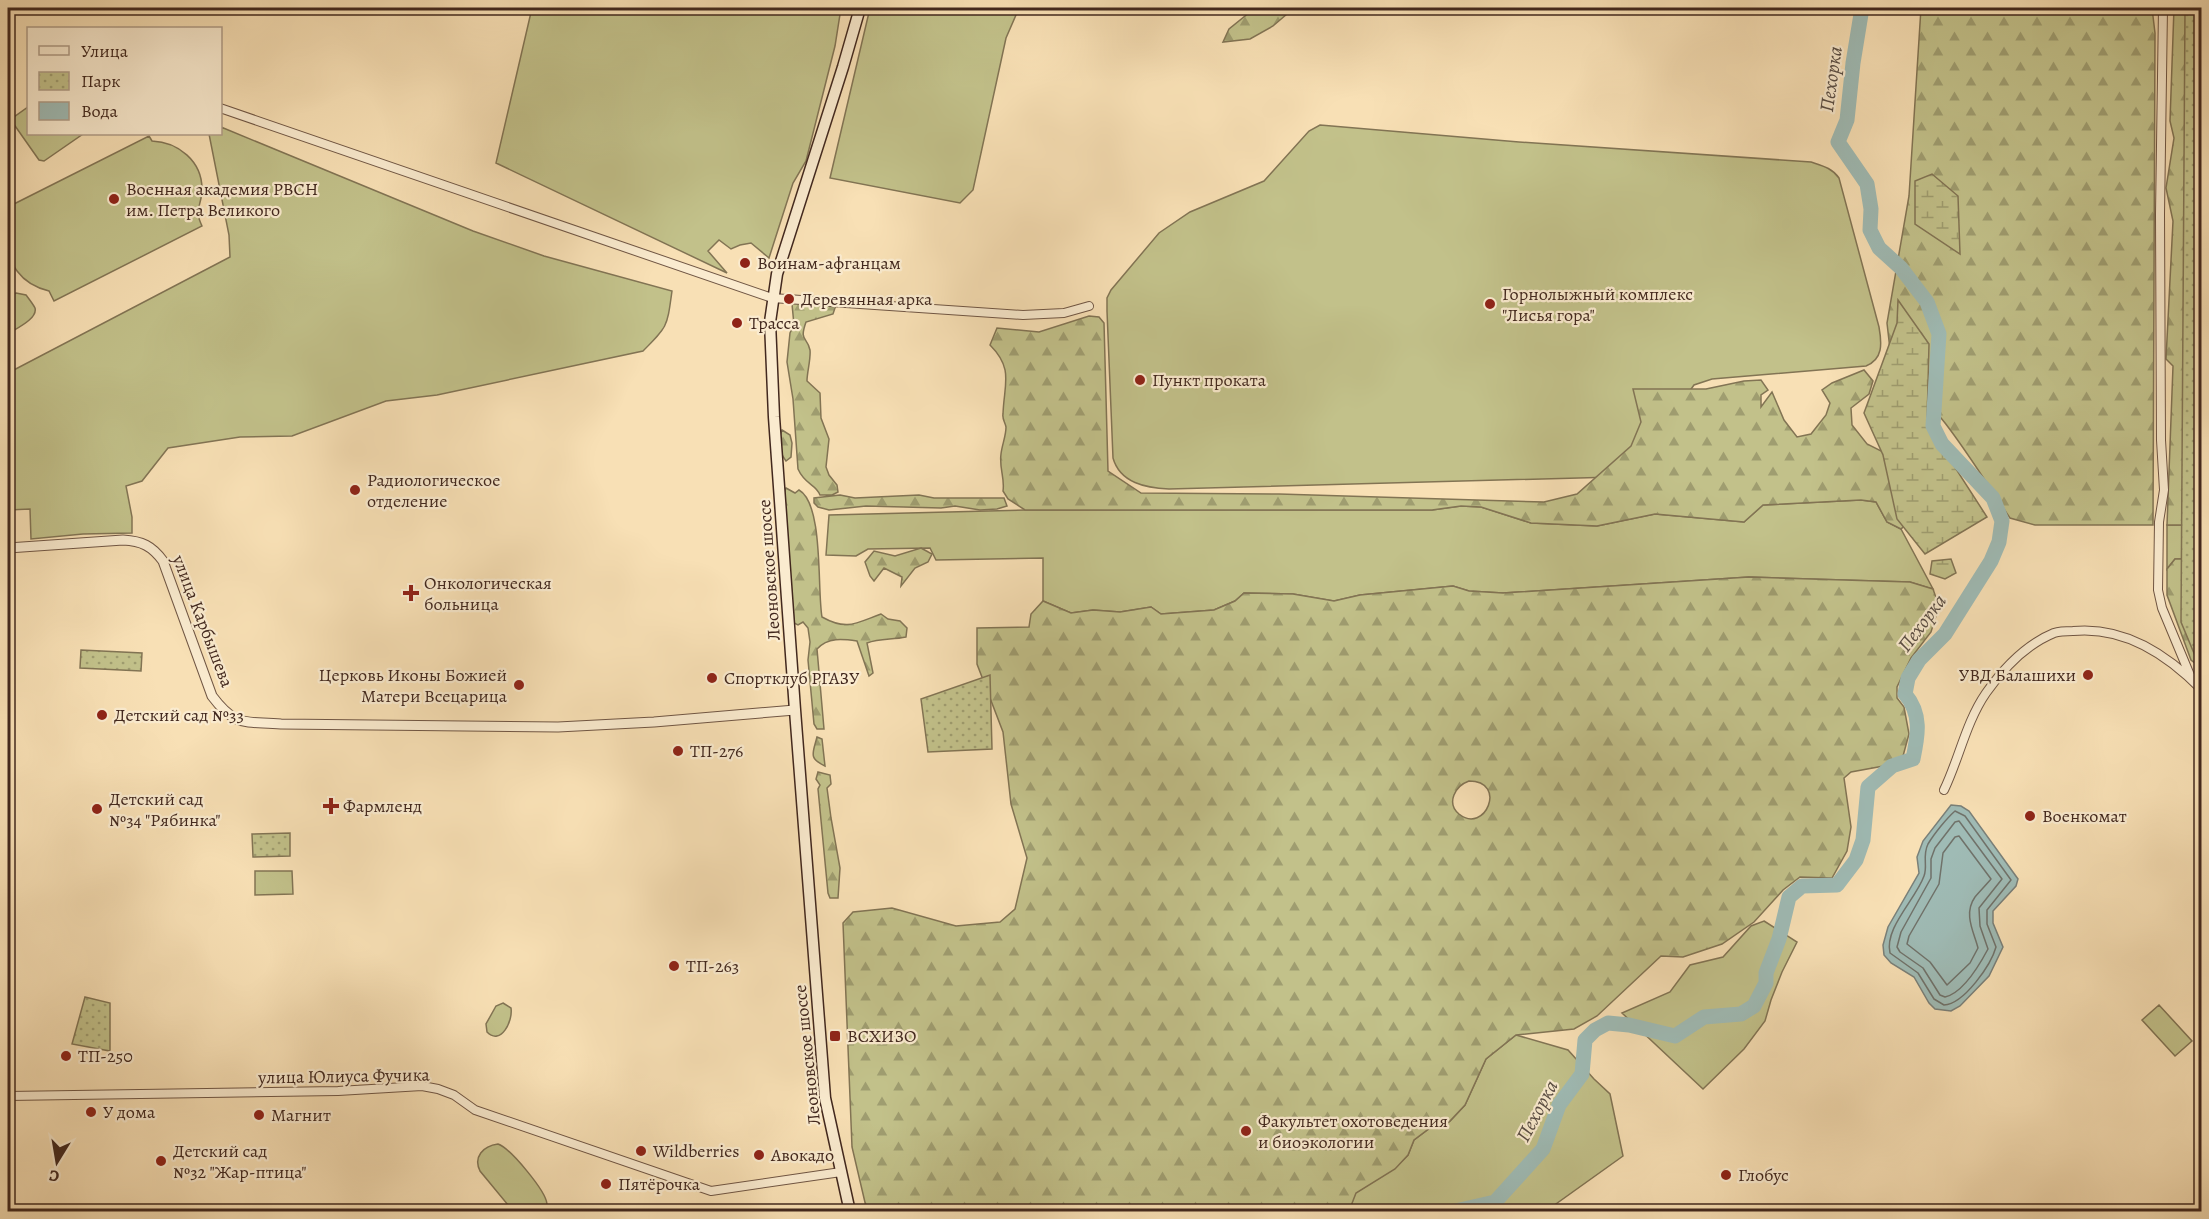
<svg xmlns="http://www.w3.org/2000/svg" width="2209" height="1219" font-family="Alegreya,serif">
  <defs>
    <pattern id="forest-firs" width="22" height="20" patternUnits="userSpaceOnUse" patternTransform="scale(1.5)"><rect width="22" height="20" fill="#c2c18a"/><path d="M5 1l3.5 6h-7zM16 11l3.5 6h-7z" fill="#9f9d70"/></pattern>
    <pattern id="wetland-marsh" width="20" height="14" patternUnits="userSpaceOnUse" patternTransform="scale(1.5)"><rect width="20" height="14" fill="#c2c18a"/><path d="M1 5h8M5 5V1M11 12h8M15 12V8" fill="none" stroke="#9f9d70"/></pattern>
    <pattern id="park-dots" width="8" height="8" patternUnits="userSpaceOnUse" patternTransform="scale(1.5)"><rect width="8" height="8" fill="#c2c18a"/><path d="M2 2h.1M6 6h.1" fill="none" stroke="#9f9d70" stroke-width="1.8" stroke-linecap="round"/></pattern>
  </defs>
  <rect width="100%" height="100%" fill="#f8e0b5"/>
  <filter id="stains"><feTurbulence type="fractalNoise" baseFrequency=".00333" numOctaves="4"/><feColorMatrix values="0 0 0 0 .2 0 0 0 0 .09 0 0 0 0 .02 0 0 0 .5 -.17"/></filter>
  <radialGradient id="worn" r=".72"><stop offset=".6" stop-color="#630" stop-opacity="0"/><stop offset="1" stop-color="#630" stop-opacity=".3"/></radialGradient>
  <!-- grass -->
  <path fill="#c2c18a" stroke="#827454" stroke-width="1.5" d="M532,8H841L835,46L806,161L793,183L769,258L751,243L740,245L731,249L719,240L708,251L727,273L496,163Z
    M870,8H1019L1006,38L973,190L960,203L830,178Z
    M28,107V134H83L44,161L39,160L13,123L14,117Z
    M1320,125L1519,142L1811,162C1823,166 1832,168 1839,178L1879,327C1882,344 1883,359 1866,366L1712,379L1694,385L1689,392L1651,476L1169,489C1146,488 1120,483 1113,458L1107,311V298L1111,290L1159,233L1190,212L1264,181L1309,131Z
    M221,127L473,231L544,256L672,291C667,327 668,326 643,351L437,395L386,401L292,436L240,437L168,448L142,481L126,486L132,517V533L83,534L31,539L30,509L8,510V373L230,257L229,235L209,134H220Z
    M149,136L152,141C178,142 202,161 202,189C202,208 193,207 202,226L54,301L49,291C21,284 6,264 8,235C9,219 13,225 8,207Z
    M16,293L26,295C29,299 33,304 35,308C38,319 15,329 8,334V298Z
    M1861,500L1876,502L1887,522L1901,529L1933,589L1910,582L1749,577L1503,593L1469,591L1453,586L1360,595L1334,601L1293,594L1244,593L1235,601L1214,610L1161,614L1151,607L1120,612L1093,610L1071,613L1043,601V558L936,560L930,548L868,549L856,556L826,555L829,515L1025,510H1432L1461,506L1481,507L1531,523L1597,526L1655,514L1744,522L1763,505Z
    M2167,525H2201V559H2175L2167,569Z
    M255,871H292L293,894L255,895Z
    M1764,921L1797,942L1782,972L1771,1000L1765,1021L1744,1049L1703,1089L1622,1013L1670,992L1690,965L1723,957L1751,926Z
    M503,1003L511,1008C513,1021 501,1046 487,1032L486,1024L496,1006Z
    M2159,1005L2192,1041L2175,1056L2142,1020Z
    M1516,1035L1568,1050L1594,1079L1610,1094L1623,1156L1546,1211L1349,1212L1355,1193L1395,1168L1408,1155L1414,1140L1430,1128L1450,1121L1465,1105L1486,1059Z
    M498,1144C510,1148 546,1191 547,1204L544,1211H513L480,1171C473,1157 483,1146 498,1144Z"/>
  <!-- forest -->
  <path fill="url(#forest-firs)" stroke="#827454" stroke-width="1.5" fill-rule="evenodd" d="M1255,8H1294L1273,26L1250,39L1223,42L1229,29Z
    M1921,8H2152L2155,33L2153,525H2035L2010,518C1974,465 1942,408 1892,367L1887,323L1909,196Z
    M2174,8H2201V525H2167L2173,366L2166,359L2173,221L2166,188L2174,138L2170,121Z
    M797,302L836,305L833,314L806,322C799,342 807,336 810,350C811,359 807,372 807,381L820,393L821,418L829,439L826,467L829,475L837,485L838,492L832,495H820C816,484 805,485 798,469L793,399L787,362L790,333L794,325L792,304Z
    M1089,316L1099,317L1104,323L1108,471L1141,493L1279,494L1544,502L1577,494L1631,446L1641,422L1633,389H1706L1744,381L1761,380L1768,390L1761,395V407L1772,392L1784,420L1797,437L1811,434L1826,415L1830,403L1822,390L1832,383L1864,370L1873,381L1869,394L1851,408L1852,425L1867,444L1937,479L1925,506L1901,529L1887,522L1876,502L1861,500L1763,505L1744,522L1655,514L1597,526L1531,523L1481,507L1461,506L1432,510H1025L1008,499L1003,491C1005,478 999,468 1001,454C1002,445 1006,436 1006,427C1005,422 1002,419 1003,414C1004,384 1014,369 990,345L997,328L1039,332Z
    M782,430L790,435L792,443L791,457L786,461C779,452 777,441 782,430Z
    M786,488L795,493L799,490C824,504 817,590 822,617C847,631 856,623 881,614L888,619L900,621L907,628L906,637C892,640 880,638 867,643L873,673L869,676L857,641C843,639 828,637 817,649L824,729H817L814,724L808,660L810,642L808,628L803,622L798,625L794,623L784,493Z
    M840,495L855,498L919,495L934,498H1004L1007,506L997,509L980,510L955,506L941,508L866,506L829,510L818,507L814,503V498Z
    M921,548L932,554L928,562L915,568L901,586L902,577L884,568L874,581L870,576L865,562L874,551L895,556Z
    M2175,559H2201V668L2191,660L2167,595V569Z
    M1749,577L1910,582L1933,589L1939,606L1931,632L1911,658L1897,687V698L1904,707L1909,734L1903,756L1889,765L1851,772L1844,778L1851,827L1847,851L1832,878L1800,877L1783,890L1754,922L1722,944L1683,957L1661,956L1597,1016L1574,1029L1516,1035L1486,1059L1465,1105L1449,1122L1430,1128L1414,1140L1408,1155L1395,1169L1356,1193L1349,1211H867L852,1147L843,923L853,912L892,908L956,926L1000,922L1015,909L1027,858L1011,804L1003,732L977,664V628L1029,627L1031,614L1043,601L1071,613L1093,610L1120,612L1151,607L1161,614L1214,610L1235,601L1244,593L1293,594L1334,601L1360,595L1453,586L1469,591L1503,593ZM1469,781C1508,781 1485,835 1459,814C1446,803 1455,786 1469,781Z
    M817,737L822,739L825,766C808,758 813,753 817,737Z
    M818,772L830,775L831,784L827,788L831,818L840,868L838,898H830L828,893L818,789L820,785L816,779Z"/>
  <!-- wetland -->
  <path fill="url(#wetland-marsh)" stroke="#827454" stroke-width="1.5" d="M1932,174L1958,196L1960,254L1915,224V181Z
    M1898,300L1929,344L1927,424L1987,517L1925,554L1897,519L1883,455L1864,413L1897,323Z
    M1951,559L1956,573L1945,579L1930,574L1932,561Z"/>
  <!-- park -->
  <path fill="url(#park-dots)" stroke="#827454" stroke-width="1.5" d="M2185,8H2202L2201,670L2181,622Z
    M81,650L142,653L141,671L80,668Z
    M990,675L992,749L928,752L921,699Z
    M290,833V856L253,857L252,834Z
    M85,997L110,1003V1051L72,1044Z"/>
  <!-- water -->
  <path fill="#9fbbb5" stroke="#7a8079" stroke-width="1.5" d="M1951,805L1961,806L1969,811L2018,879L2016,886L1993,911V923L2003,947L1989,976L1960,1006L1951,1011L1935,1009L1929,1003L1914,977L1891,963L1884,955L1883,945L1888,927L1919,873L1917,857L1923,841Z"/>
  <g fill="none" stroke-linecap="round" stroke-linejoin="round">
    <!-- shore -->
    <path stroke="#70726a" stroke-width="1.5" d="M1955,811L1965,816L2011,880L1987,910V924L1996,947C1991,965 1964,1004 1944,1005L1934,999L1918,973L1890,953C1884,928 1916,899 1924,876C1928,866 1922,856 1928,844C1934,834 1946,819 1955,811Z
      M1959,821L2002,879L1979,908L1980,926L1988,949C1980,964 1963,993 1945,997L1940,995L1923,968L1900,952L1897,947L1901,932L1931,878V859L1935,848L1955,822Z
      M1959,836L1991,879C1986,885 1980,891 1975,897C1963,914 1974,932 1978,948L1970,963L1947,985L1930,962L1907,944L1909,936L1939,884L1943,853L1955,837Z"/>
    <!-- river -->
    <path stroke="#9fbbb5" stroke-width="15" d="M1451,1212L1495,1202L1543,1149L1559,1105L1582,1074L1585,1040L1595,1030L1608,1023L1629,1025L1675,1036L1704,1017L1741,1014L1754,1006L1766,983V973L1779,939L1789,897L1802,886L1837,885L1856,860L1863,840L1868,787L1892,766L1913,759C1918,735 1922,714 1905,694L1908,678L1919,660L1945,634L1991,561L1999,542L2002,521L1993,498L1942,444L1933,426L1939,334L1927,302L1901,268L1879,248L1870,230L1871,209L1867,184L1838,142L1847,120L1853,63L1862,8"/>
    <!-- minor casing -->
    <g stroke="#705644" stroke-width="10">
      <path id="minor" d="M2163,8L2160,214L2161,440L2164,490L2159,522L2158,590L2162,608L2192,680
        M220,108L772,298L1023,315L1064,313L1089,306
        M1944,790C1959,759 1966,722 1986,693C2003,669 2027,644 2054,633C2060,631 2066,631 2073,631C2124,626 2167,654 2202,690
        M8,1096L338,1091L422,1086L438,1089L454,1095L475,1110L711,1191L841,1172"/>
    </g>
    <!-- tertiary casing -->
    <g stroke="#705644" stroke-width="11">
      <path id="tertiary" d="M8,548L123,540C142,541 152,546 163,561L212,696C236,728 245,721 281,724L558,727L654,722L795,710"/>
    </g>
    <!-- secondary casing -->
    <g stroke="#42281e" stroke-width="13">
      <path id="secondary" d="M850,1212L825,1098L795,710L774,417L770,322L777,274L843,67L860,8"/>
    </g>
    <!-- minor -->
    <use href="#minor" stroke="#faebcf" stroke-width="8"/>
    <!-- tertiary -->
    <use href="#tertiary" stroke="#faebcf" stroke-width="9"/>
    <!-- secondary -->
    <use href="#secondary" stroke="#faebcf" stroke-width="10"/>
  </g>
  <!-- markers -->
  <g fill="#8f2418" stroke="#faebcf" stroke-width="2">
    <circle cx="114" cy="199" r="6"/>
    <circle cx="745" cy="263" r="6"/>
    <circle cx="789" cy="299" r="6"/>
    <circle cx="1490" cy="304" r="6"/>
    <circle cx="737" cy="323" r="6"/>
    <circle cx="1140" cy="380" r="6"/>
    <circle cx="355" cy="490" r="6"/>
    <path d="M408 584h6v6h6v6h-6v6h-6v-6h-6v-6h6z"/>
    <circle cx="2088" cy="675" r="6"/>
    <circle cx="712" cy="678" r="6"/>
    <circle cx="519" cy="685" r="6"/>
    <circle cx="102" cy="715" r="6"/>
    <circle cx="678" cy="751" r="6"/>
    <path d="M328 797h6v6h6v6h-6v6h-6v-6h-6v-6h6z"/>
    <circle cx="97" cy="809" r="6"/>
    <circle cx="2030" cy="816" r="6"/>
    <circle cx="674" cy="966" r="6"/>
    <rect x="829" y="1030" width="12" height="12" rx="3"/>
    <circle cx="66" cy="1056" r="6"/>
    <circle cx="91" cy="1112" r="6"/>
    <circle cx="259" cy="1115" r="6"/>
    <circle cx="1246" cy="1131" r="6"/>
    <circle cx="641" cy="1151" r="6"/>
    <circle cx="759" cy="1155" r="6"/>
    <circle cx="161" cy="1161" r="6"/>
    <circle cx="1726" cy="1175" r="6"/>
    <circle cx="606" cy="1184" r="6"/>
  </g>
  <g text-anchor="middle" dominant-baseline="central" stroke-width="4.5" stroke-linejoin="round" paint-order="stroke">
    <!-- poi labels -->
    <g font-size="18" fill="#42281e" stroke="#faebcf" text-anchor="start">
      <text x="126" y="189">Военная академия РВСН<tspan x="126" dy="21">им. Петра Великого</tspan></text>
      <text x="757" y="263">Воинам-афганцам</text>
      <text x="1502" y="294">Горнолыжный комплекс<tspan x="1502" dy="21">"Лисья гора"</tspan></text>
      <text x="801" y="299">Деревянная арка</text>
      <text x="749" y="323">Трасса</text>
      <text x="1152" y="380">Пункт проката</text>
      <text x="367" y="480">Радиологическое<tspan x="367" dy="21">отделение</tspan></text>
      <text x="424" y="583">Онкологическая<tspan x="424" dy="21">больница</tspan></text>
      <text x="507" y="675" text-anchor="end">Церковь Иконы Божией<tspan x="507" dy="21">Матери Всецарица</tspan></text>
      <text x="2076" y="675" text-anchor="end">УВД Балашихи</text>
      <text x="724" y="678">Спортклуб РГАЗУ</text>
      <text x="114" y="715">Детский сад №33</text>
      <text x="690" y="751">ТП-276</text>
      <text x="109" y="799">Детский сад<tspan x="109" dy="21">№34 "Рябинка"</tspan></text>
      <text x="343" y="806">Фармленд</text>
      <text x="2042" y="816">Военкомат</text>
      <text x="686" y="966">ТП-263</text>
      <text x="847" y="1036">ВСХИЗО</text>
      <text x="78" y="1056">ТП-250</text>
      <text x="103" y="1112">У дома</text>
      <text x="271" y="1115">Магнит</text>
      <text x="1258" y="1121">Факультет охотоведения<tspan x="1258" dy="21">и биоэкологии</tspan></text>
      <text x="173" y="1151">Детский сад<tspan x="173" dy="21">№32 "Жар-птица"</tspan></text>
      <text x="653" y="1151">Wildberries</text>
      <text x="771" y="1155">Авокадо</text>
      <text x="1738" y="1175">Глобус</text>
      <text x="618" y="1184">Пятёрочка</text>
    </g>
    <!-- street labels -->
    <g font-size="18" fill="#42281e" stroke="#faebcf">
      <text transform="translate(769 570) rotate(-94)">Леоновское шоссе</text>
      <text transform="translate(203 621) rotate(69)">улица Карбышева</text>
      <text transform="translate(807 1055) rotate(-96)">Леоновское шоссе</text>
      <text transform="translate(344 1076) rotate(-1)">улица Юлиуса Фучика</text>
    </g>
    <!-- water labels -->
    <g font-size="20" font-style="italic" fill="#594d44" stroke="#faebcf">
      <text transform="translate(1831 79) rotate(-82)">Пехорка</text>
      <text transform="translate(1922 623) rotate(-53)">Пехорка</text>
      <text transform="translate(1537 1111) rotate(-62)">Пехорка</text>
    </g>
  </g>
  <!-- margin -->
  <rect width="2209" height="1219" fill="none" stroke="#f8e0b5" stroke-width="30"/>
  <rect x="9" y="9" width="2191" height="1201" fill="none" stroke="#42281e" stroke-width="3"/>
  <rect x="15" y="15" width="2179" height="1189" fill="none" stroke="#42281e" stroke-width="1.5"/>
  <!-- legend -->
  <rect x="27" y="27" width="195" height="108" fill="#faebcf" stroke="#b09d88" stroke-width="1.5"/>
  <rect x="39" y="46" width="30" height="9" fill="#faebcf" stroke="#b09d88" stroke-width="1.5"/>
  <text x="81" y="57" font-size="18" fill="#42281e">Улица</text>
  <rect x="39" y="72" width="30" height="18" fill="url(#park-dots)" stroke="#b09d88" stroke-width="1.5"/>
  <text x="81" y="87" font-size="18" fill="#42281e">Парк</text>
  <rect x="39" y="102" width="30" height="18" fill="#9fbbb5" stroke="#b09d88" stroke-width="1.5"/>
  <text x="81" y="117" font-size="18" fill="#42281e">Вода</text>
  <!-- north arrow -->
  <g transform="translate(57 1162) rotate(191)" stroke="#faebcf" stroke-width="4.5" paint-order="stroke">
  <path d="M0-4.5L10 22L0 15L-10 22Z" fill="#42281e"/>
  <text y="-9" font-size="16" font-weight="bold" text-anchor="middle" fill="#42281e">С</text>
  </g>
  <rect width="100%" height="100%" filter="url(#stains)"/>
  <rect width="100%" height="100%" fill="url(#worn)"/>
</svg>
